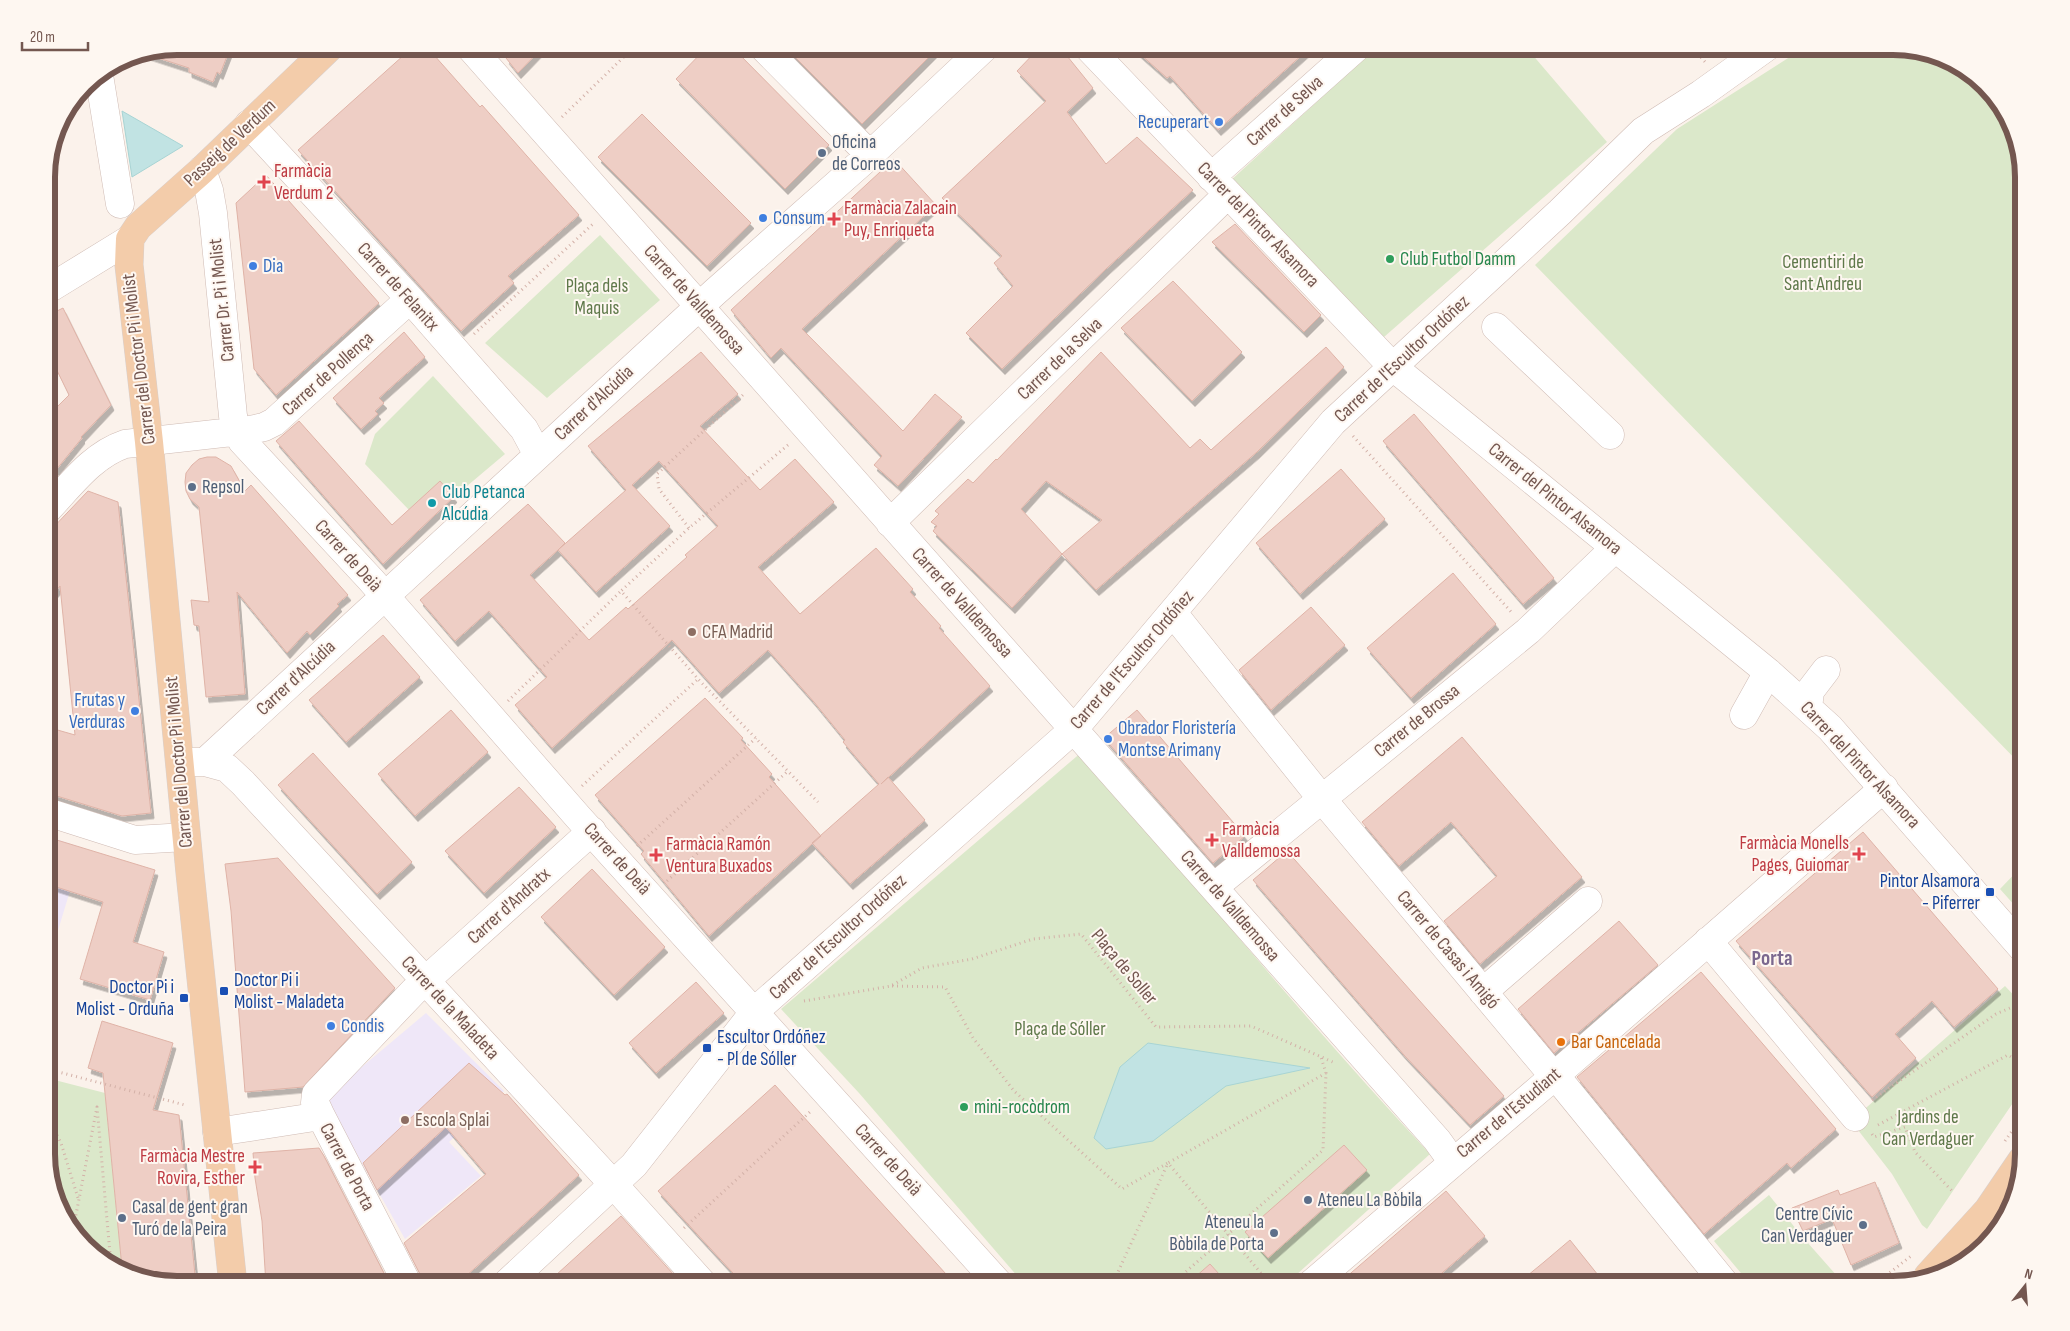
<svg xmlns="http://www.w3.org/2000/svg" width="2070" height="1331" font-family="'Sofia Sans Condensed',sans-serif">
  <defs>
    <filter id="shadow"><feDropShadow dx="3" dy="5.5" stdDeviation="0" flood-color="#0004"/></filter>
  </defs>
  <rect width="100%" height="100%" fill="#fbf2eb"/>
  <!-- education -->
  <path fill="#efe7f8" d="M47,836L83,848L56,937L47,934Z
    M426,1013L504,1091L449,1142L481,1176L405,1239L325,1098Z"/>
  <!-- green -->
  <path fill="#dbe8ca" d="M1378,46H1525L1607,142L1384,337L1229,182Z
    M1807,46H1893L1965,68L2006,112L2024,177V768L1535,265L1677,129Z
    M600,235L660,300L547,398L485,343Z
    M433,376L505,454L454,497L440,482L409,510L365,464L375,434Z
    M1083,751C1196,888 1309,1024 1430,1154L1285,1285H1025L859,1093L781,1009Z
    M2024,864V916L2000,889Z
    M2005,986L2024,1006V1084L2019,1094L1927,1229L1922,1225L1892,1174L1851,1121Z
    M47,1078L105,1093L122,1268L105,1263L64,1220L47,1162V1129L55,1125L47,1097Z
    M1769,1195L1800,1234L1845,1285H1751L1714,1241Z"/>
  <!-- water -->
  <path fill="#c1e3e3" stroke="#a8d4d4" d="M122,111L183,146L132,177Z
    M1148,1043L1310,1068L1226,1086L1153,1141L1106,1149L1094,1138L1120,1067Z"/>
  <!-- building -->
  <path fill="#eecec5" stroke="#dfb3a7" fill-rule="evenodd" filter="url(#shadow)" d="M177,46H231L220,74L217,72L213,82L189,72V68L143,53Z
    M414,46H426L480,107L482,105L579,215L508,276L514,283L461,331L298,150Z
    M521,46H544L518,73L506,58Z
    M708,46H731L829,145L785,189L676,79Z
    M784,46H940L862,124Z
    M1041,46H1059L1093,88L1067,112L1106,164L1137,137L1193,190L1107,268L1002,369L966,333L1013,286L994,263L1002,256L942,198L1046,101L1017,71Z
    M1131,46H1312L1218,130L1170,76L1167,78Z
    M642,114L751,223L707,266L598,157Z
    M894,159L936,205L802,329L903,431L935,394L962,417L898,486L874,465L882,456L781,348L771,358L731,310Z
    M266,175L379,303L276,395L254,369L236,203Z
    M1235,224L1321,315L1304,332L1212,242Z
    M1173,281L1242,352L1192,401L1121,328Z
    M63,308L111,405L81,437L82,438L56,470L47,462V417L69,395L47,350V316Z
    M404,332L425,357L379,398L384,403L375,411L378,414L361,429L333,398Z
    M1326,347L1344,367L1257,452L1096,590L1062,554L1012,608L933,531L937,526L931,522L939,514L935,511L968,479L973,483L996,459L997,460L1101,352L1190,448L1200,439L1211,450ZM1046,481L1102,520L1062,554L1021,509Z
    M701,352L738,394L700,426L760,490L795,459L834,502L758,567L800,614L876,548L913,589L910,592L941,626L939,628L990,686L881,784L888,777L925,820L850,884L812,843L879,784L843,742L845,740L814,702L768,650L719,693L672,640L552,748L515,705L547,677L489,611L455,641L420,600L528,504L565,543L558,550L626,490L588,446ZM659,461L718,526L685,555L687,557L628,609L626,607L589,640L530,575L558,550L596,592L670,526L632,485Z
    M1414,414L1554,578L1523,604L1383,441Z
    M299,421L392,525L440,481L454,497L383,564L276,441Z
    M207,457H216L231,466L245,491L251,485L348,595L337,604L339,606L310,635L307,631L287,653L237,592L245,694L206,697L199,626L194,625L191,600L209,602L199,507L190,499L186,491L185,482L186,473L192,465L199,459Z
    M1341,469L1385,519L1300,594L1256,543Z
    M88,491L118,502L151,813L122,816L47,793V727L75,735L60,586L47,601V534Z
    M1453,573L1496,624L1411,698L1367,648Z
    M1311,607L1345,645L1271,710L1239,670Z
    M383,635L420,677L346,742L309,700Z
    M705,698L743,738L741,740L772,774L769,777L821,836L709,936L641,854L644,851L595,795Z
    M451,710L488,752L415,816L378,774Z
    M1137,710L1245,836L1213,863L1104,738Z
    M1462,737L1582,877L1480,964L1444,921L1497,876L1451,822L1399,866L1362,822Z
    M313,753L412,862L377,894L278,785Z
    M519,787L556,827L484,893L445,851Z
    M1863,832L1998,989L1954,1027L1932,1001L1895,1034L1916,1058L1872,1097L1736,941Z
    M47,837L155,870L133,942L164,952L150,1000L80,979L103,902L47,884Z
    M1287,851L1504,1096L1470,1125L1404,1055L1253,880Z
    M278,858L395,988L303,1087L245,1092L231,911L225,864Z
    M592,869L665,947L614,995L541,917Z
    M1619,921L1658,965L1554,1053L1518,1009Z
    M1701,972L1836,1129L1791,1168L1787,1163L1704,1234L1577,1077Z
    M696,982L724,1013L656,1073L629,1043Z
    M102,1021L173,1043L153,1110L179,1115L196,1285H177L122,1268L103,1073L88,1068Z
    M469,1063L505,1095L507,1094L579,1175L456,1285H423L422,1278L404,1243L486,1174L446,1127L377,1190L363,1163Z
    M775,1085L828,1144L956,1285H744L697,1234L658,1191Z
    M1344,1145L1367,1170L1268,1258L1245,1232Z
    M319,1148L324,1156L390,1285H266L262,1221L255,1178L253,1153Z
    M1875,1182L1899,1243L1851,1265L1832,1219L1803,1231L1792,1208L1838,1190L1840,1195Z
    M1446,1191L1485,1236L1428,1285H1337Z
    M621,1216L683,1285H643L637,1275L626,1285H545Z
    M1570,1240L1606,1285H1516L1544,1262Z
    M1210,1264L1229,1285H1186Z"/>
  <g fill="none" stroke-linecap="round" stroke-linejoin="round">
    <!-- minor casing -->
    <g stroke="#cfbbb4" stroke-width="29">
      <path id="minor" d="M469,46L1437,1140L1452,1161
        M762,46L870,155
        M1087,46L1393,367L1768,672L1830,728L2024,950
        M99,75L120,204
        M249,124L410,299L524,429L538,455
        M202,170L209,190L213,213L233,416L237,431L242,441L371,580L578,817L1000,1285
        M1211,177L1358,46
        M47,290L130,239
        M1496,327L1610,435
        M47,510C70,486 92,455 125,444L250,430L264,427L274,422L410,299
        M890,523L1228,194
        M1173,613L1322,799L1546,1067L1555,1075L1726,1285
        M1808,708L1810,691L1826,670
        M1744,715L1768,672
        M191,762H205L227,768L243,783L614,1185L704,1285
        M205,762L715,292L870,155L986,46
        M47,812L135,840L186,837
        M1214,887L1528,631L1615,548
        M1708,941L1855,1117
        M425,981L592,831
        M1483,992L1588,901
        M321,1116L315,1103L316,1094L414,991
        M217,1132L321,1116L408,1285
        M505,1285L634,1165L755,1011L1074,729L1333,422L1560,212L1643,131L1701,94L1768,46
        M1310,1285L1544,1085L1884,788"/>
    </g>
    <!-- major casing -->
    <g stroke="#d8d0ce" stroke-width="29">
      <path id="major" d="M1928,1276L1988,1210L2022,1160
        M233,1285L190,873L149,442L129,265L130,239L138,227L202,170L331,46"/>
    </g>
    <!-- path -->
    <path stroke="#d3b1a8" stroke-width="3" stroke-dasharray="1 4" stroke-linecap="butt" d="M1691,46L1706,63
      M562,117L635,46
      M474,334L594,223
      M1353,436L1513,614
      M788,445L689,528L621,591L698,679L818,802
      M689,528L659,489L657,474L745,393
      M508,701L621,591
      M582,786L698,679
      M637,846L756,738
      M667,881L788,771
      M892,986L945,987L973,1038L1014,1091L1122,1189L1168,1163L1271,1285
      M804,1001L891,986L922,968L972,959L1033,939L1081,934L1156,1027L1251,1026L1335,1063
      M47,1069L185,1105
      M1872,1100L1996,1014L2024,1002
      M47,1112L50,1122L47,1123
      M50,1122L61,1143L78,1198
      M1878,1125L2008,1055L2024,1065
      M1872,1134L1874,1137L1905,1127L1915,1152L1954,1193
      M2005,1141L2024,1114
      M684,1228L812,1110
      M73,1230L97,1107L111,1265
      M1112,1285L1168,1163L1326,1073
      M1171,1285L1323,1150L1326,1073L1321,1057
      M1874,1285L1911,1256"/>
    <!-- minor -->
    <use href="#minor" stroke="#fff" stroke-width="28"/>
    <!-- major -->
    <use href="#major" stroke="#f3ccaa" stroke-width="28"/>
  </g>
  <!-- markers -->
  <g fill="#3f7fe0" stroke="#fef7f1" stroke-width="2">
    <circle cx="1219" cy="122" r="5"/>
    <circle cx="763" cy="218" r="5"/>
    <circle cx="253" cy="266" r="5"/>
    <circle cx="135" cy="711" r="5"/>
    <circle cx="1108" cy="739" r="5"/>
    <circle cx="331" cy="1026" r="5"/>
  </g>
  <g fill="#5c6f8a" stroke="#fef7f1" stroke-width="2">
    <circle cx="822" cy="153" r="5"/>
    <circle cx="192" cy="487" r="5"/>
    <circle cx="1308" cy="1200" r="5"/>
    <circle cx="122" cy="1218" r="5"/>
    <circle cx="1863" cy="1225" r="5"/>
    <circle cx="1274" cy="1233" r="5"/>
  </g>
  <g fill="#e0444e" stroke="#fef7f1" stroke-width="2">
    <path d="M261.5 174.5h5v5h5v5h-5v5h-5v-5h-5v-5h5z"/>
    <path d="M831.5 211.5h5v5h5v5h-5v5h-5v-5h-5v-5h5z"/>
    <path d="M1209.5 832.5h5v5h5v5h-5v5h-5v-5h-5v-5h5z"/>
    <path d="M1856.5 846.5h5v5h5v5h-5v5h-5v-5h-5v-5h5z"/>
    <path d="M653.5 847.5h5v5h5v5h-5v5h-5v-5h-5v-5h5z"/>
    <path d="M252.5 1159.5h5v5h5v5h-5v5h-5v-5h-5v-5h5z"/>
  </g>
  <g fill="#2e9e5b" stroke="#fef7f1" stroke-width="2">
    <circle cx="1390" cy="259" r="5"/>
    <circle cx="964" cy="1107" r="5"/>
  </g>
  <circle fill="#0f9aa8" stroke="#fef7f1" stroke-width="2" cx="432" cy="503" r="5"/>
  <g fill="#8d6e63" stroke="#fef7f1" stroke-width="2">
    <circle cx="692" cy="632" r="5"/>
    <circle cx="405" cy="1120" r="5"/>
  </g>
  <g fill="#1a4fb4" stroke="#fef7f1" stroke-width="2">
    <rect x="1985" y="887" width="10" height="10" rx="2.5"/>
    <rect x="219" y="986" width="10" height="10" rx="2.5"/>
    <rect x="179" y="993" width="10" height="10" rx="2.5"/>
    <rect x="702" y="1043" width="10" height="10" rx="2.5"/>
  </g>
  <circle fill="#e8710a" stroke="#fef7f1" stroke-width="2" cx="1561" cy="1042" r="5"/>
  <g text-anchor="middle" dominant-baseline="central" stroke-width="4" stroke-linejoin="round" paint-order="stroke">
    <!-- street labels -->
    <g font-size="19" fill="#745750" stroke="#fef7f1">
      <text transform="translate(1285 111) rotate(-42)">Carrer de Selva</text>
      <text transform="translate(230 143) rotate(-43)">Passeig de Verdum</text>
      <text transform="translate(1258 225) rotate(46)">Carrer del Pintor Alsamora</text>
      <text transform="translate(398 287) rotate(48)">Carrer de Felanitx</text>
      <text transform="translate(222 300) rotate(-96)">Carrer Dr. Pi i Molist</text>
      <text transform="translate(694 300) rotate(48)">Carrer de Valldemossa</text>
      <text transform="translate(139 359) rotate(-97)">Carrer del Doctor Pi i Molist</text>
      <text transform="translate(1060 359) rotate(-44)">Carrer de la Selva</text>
      <text transform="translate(1402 359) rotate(-43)">Carrer de l'Escultor Ordóñez</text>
      <text transform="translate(328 374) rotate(-42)">Carrer de Pollença</text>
      <text transform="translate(594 403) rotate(-43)">Carrer d'Alcúdia</text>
      <text transform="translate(1555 499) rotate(39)">Carrer del Pintor Alsamora</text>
      <text transform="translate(348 556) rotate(48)">Carrer de Deià</text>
      <text transform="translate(962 603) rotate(48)">Carrer de Valldemossa</text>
      <text transform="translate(1132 660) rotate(-49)">Carrer de l'Escultor Ordóñez</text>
      <text transform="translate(296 678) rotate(-43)">Carrer d'Alcúdia</text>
      <text transform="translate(1417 721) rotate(-39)">Carrer de Brossa</text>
      <text transform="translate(179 762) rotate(-95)">Carrer del Doctor Pi i Molist</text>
      <text transform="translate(1860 765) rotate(47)">Carrer del Pintor Alsamora</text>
      <text transform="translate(617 859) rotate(48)">Carrer de Deià</text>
      <text transform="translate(509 906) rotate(-42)">Carrer d'Andratx</text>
      <text transform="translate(1230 906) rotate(49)">Carrer de Valldemossa</text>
      <text transform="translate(838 937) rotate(-42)">Carrer de l'Escultor Ordóñez</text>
      <text transform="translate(1448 950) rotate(50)">Carrer de Casas i Amigó</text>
      <text transform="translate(1124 967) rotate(50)">Plaça de Soller</text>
      <text transform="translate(450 1008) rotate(47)">Carrer de la Maladeta</text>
      <text transform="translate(1509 1113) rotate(-40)">Carrer de l'Estudiant</text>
      <text transform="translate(888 1160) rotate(48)">Carrer de Deià</text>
      <text transform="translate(347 1167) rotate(62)">Carrer de Porta</text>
    </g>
    <!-- shop labels -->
    <g font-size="19" fill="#366cbe" stroke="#fef7f1" text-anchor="start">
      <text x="1209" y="122" text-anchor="end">Recuperart</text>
      <text x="773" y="218">Consum</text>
      <text x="263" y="266">Dia</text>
      <text x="125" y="700" text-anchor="end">Frutas y<tspan x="125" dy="22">Verduras</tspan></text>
      <text x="1118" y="728">Obrador Floristería<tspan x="1118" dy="22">Montse Arimany</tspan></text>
      <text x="341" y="1026">Condis</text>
    </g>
    <!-- service labels -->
    <g font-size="19" fill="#4e5e75" stroke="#fef7f1" text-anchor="start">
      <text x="832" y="142">Oficina<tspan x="832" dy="22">de Correos</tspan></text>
      <text x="202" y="487">Repsol</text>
      <text x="1318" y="1200">Ateneu La Bòbila</text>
      <text x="132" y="1207">Casal de gent gran<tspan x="132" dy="22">Turó de la Peira</tspan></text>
      <text x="1853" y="1214" text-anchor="end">Centre Cívic<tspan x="1853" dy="22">Can Verdaguer</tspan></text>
      <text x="1264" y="1222" text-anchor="end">Ateneu la<tspan x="1264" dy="22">Bòbila de Porta</tspan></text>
    </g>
    <!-- health labels -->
    <g font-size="19" fill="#be3a42" stroke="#fef7f1" text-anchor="start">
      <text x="274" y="171">Farmàcia<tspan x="274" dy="22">Verdum 2</tspan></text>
      <text x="844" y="208">Farmàcia Zalacain<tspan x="844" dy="22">Puy, Enriqueta</tspan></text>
      <text x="1222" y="829">Farmàcia<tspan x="1222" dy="22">Valldemossa</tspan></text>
      <text x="1849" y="843" text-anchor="end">Farmàcia Monells<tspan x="1849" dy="22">Pages, Guiomar</tspan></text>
      <text x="666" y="844">Farmàcia Ramón<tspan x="666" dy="22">Ventura Buxados</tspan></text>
      <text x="245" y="1156" text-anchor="end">Farmàcia Mestre<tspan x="245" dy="22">Rovira, Esther</tspan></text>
    </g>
    <!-- leisure labels -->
    <g font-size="19" fill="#27864d" stroke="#fef7f1" text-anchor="start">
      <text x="1400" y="259">Club Futbol Damm</text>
      <text x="974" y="1107">mini-rocòdrom</text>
    </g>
    <!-- park labels -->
    <g font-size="19" fill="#5e7849" stroke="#fef7f1">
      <text x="1823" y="262">Cementiri de<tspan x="1823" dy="22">Sant Andreu</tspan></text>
      <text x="597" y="286">Plaça dels<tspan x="597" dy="22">Maquis</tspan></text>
      <text x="1060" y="1029">Plaça de Sóller</text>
      <text x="1928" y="1117">Jardins de<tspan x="1928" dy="22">Can Verdaguer</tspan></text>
    </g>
    <!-- culture labels -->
    <g font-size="19" fill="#0d838f" stroke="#fef7f1" text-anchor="start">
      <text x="442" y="492">Club Petanca<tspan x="442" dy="22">Alcúdia</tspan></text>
    </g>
    <!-- education labels -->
    <g font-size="19" fill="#785e54" stroke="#fef7f1" text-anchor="start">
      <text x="702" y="632">CFA Madrid</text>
      <text x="415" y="1120">Escola Splai</text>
    </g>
    <!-- transit labels -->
    <g font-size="19" fill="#164399" stroke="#fef7f1" text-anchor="end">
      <text x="1980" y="881">Pintor Alsamora<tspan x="1980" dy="22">- Piferrer</tspan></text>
      <text x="234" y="980" text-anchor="start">Doctor Pi i<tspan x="234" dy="22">Molist - Maladeta</tspan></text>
      <text x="174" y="987">Doctor Pi i<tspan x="174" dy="22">Molist - Orduña</tspan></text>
      <text x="717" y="1037" text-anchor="start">Escultor Ordóñez<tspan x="717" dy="22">- Pl de Sóller</tspan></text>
    </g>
    <!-- food labels -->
    <g font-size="19" fill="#c56008" stroke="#fef7f1" text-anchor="start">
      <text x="1571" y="1042">Bar Cancelada</text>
    </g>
    <!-- quarter labels -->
    <g font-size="21" font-weight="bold" fill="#7b688f" stroke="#fef7f1">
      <text x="1772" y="958">Porta</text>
    </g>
  </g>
  <!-- crop -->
  <path d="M0 0H2070V1331H0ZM177 55H1893A122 122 0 0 1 2015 177V1154A122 122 0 0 1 1893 1276H177A122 122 0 0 1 55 1154V177A122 122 0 0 1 177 55Z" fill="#fef7f1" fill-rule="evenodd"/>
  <path fill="none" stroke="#745750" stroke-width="6" d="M177 55H1893A122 122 0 0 1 2015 177V1154A122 122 0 0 1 1893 1276H177A122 122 0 0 1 55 1154V177A122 122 0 0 1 177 55Z"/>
  <!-- north arrow -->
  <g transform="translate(2025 1286) rotate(17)" stroke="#fef7f1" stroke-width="4" paint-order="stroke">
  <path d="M0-4L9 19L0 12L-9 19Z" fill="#745750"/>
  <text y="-8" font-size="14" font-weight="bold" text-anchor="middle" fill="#745750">N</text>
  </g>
  <!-- scale -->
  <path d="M22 42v8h66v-8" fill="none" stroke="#745750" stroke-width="2.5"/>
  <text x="30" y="42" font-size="15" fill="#745750" stroke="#fef7f1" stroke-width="4" paint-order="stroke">20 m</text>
</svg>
